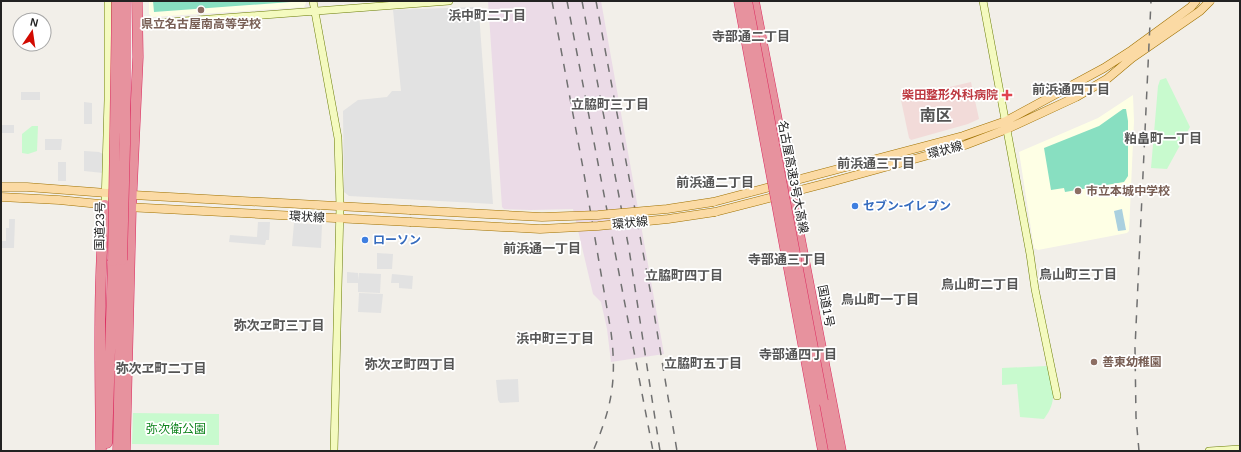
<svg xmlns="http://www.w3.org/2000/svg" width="1241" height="452" font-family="Helvetica,'Noto Sans JP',sans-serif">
  <rect width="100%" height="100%" fill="#f2efe9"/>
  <!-- commercial -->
  <path fill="#f2dbd9" d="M971,82L979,119L968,124L911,140L909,138L901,100L903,98Z"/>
  <!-- industrial -->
  <path fill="#ebdbe7" d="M488,1H601L664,354L611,362L607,329L601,302L593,294L573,209L531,210L504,209L502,207Z"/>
  <!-- education -->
  <path fill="#feffe5" d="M149,1H306V3L304,7L152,17L149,14Z
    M1133,95L1134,121L1129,231L1127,233L1038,250L1034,248L1019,152L1098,118Z"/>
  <!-- park -->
  <path fill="#c8face" d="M1166,78L1190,127L1167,169L1151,168L1158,86L1160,80Z
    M32,126H38L37,151L28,154L22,153V134Z
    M1047,366C1052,389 1059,399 1044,419L1020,417L1017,384L1002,385V368Z
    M133,413L219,414V445L132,444Z"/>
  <!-- pitch -->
  <path fill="#88dfc1" d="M153,1H292L291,2L154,12Z
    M1123,109H1126L1128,121V176L1124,182L1065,192L1064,188L1051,190L1044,148L1099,126Z"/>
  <!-- parking -->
  <path fill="#e2e2e2" d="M473,7L478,9L479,13L493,204L349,196L344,192L343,111L358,100L387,97L392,91H401L393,10Z
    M21,92H40V100H21Z
    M84,102L92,103V124H84Z
    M1,125H14V133H1Z
    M45,139H62L61,150H45Z
    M84,151L99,152L103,154V173L84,171Z
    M58,162H66V181H58Z
    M9,219H15L14,248H1V241H6V228H9Z
    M258,222H270L269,240H266L265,245L229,242L230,235L257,237Z
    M294,223L322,225L321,248L292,246Z
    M377,253L393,254L392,269H377Z
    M347,272L358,273V280L359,273L381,274L380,293L358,292V283H347Z
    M392,274L413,276L412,289L399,288V283H391Z
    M359,293L383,294L381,313L358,312Z
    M518,379L519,402L500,403L498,400L496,380Z"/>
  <!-- water -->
  <path fill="#aad0df" d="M1122,209L1126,230L1118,231L1114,211Z"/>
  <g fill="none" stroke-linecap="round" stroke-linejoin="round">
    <!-- secondary casing -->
    <g stroke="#6a7c06" stroke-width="8">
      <path id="secondary" d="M313,1L338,138L340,207L334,451
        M983,1L1030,254L1035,289L1057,396
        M144,24L449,1
        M105,205L108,100V1
        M1209,451L1240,449"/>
    </g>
    <!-- primary casing -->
    <g stroke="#9f7101" stroke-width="9">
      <path id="primary" d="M1,187H27L133,195L410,210
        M1,197L59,200L110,205
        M713,202L963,136L1006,121L1104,68L1132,50L1191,7L1196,1
        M126,207L410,222
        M715,212L831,182L965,145L1007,129L1076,97L1107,79L1132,58L1200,11L1210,1"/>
    </g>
    <!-- highway casing -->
    <g stroke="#db2b5f" stroke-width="11">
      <path id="highway" d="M754,1L841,451
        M823,401L833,451
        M107,443L113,261
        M118,450L122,260
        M101,451C100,369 98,287 105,205
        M125,451L131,208L138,57L137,1"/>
    </g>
    <!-- secondary -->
    <use href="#secondary" stroke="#f4fabf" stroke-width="7"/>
    <!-- primary -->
    <use href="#primary" stroke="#fbdaa4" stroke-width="8"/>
    <!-- highway -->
    <use href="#highway" stroke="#e7929e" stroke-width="10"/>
    <!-- rail -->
    <path stroke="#707070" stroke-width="1.5" stroke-dasharray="8 8" stroke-linecap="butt" d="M552,1L583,168L611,332C617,380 612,407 593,451
      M567,1L653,451
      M582,1L629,249L660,451
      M596,1L651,295L677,451
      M1139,451L1136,417L1135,348L1151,1"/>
    <!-- primary-bridge casing -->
    <g stroke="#9f7101" stroke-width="9" stroke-linecap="butt">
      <path id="primary-bridge" d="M410,210L542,217L598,215L667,209L713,202
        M410,222L540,229L598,226L668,219L715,212"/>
    </g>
    <!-- highway-bridge casing -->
    <g stroke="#db2b5f" stroke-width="11" stroke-linecap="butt">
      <path id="highway-bridge" d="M739,1L823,451
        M747,1L823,401
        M122,260L125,144V1
        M113,261L117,1"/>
    </g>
    <!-- primary-bridge -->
    <use href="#primary-bridge" stroke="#fbdaa4" stroke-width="8"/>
    <!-- highway-bridge -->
    <use href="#highway-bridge" stroke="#e7929e" stroke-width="10"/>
  </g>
  <!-- markers -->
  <g fill="#8d6e63" stroke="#fff" stroke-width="1.5">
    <circle cx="201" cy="10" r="4"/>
    <circle cx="1078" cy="191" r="4"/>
    <circle cx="1094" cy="362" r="4"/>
  </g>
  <path fill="#e0444e" stroke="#fff" stroke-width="1.5" d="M1005 89h4v4h4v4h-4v4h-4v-4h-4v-4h4z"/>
  <g fill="#3f7fe0" stroke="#fff" stroke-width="1.5">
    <circle cx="855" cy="206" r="4"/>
    <circle cx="365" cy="240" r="4"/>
  </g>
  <g text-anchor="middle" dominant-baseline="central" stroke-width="3.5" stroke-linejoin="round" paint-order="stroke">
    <!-- education labels -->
    <g font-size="12" font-weight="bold" fill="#785e54" stroke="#fff" text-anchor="start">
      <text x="201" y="24" text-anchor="middle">県立名古屋南高等学校</text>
      <text x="1086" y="191">市立本城中学校</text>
      <text x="1102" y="362">善東幼稚園</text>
    </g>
    <!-- health labels -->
    <g font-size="12" font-weight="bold" fill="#be3a42" stroke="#fff" text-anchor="end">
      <text x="998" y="95">柴田整形外科病院</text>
    </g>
    <!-- street labels -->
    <g font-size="12" fill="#222" stroke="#fff">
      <text transform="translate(945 150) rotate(-15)">環状線</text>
      <text transform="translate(793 177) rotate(79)">名古屋高速3号大高線</text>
      <text transform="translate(307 217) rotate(3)">環状線</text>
      <text transform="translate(630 223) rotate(-6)">環状線</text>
      <text transform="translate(100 226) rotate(-89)">国道23号</text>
      <text transform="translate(826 306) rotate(79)">国道1号</text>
    </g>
    <!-- shop labels -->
    <g font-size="12" font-weight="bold" fill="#366cbe" stroke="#fff" text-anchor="start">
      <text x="863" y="206">セブン-イレブン</text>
      <text x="373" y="240">ローソン</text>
    </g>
    <!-- park labels -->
    <g font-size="12" fill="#0d831c" stroke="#fff">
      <text x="176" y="429">弥次衛公園</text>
    </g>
    <!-- neighbourhood labels -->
    <g font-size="13" font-weight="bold" fill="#555" stroke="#fff">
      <text x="487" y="15">浜中町二丁目</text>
      <text x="751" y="36">寺部通二丁目</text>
      <text x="1071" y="89">前浜通四丁目</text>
      <text x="610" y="104">立脇町三丁目</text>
      <text x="1163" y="138">粕畠町一丁目</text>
      <text x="876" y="163">前浜通三丁目</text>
      <text x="715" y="182">前浜通二丁目</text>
      <text x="542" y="248">前浜通一丁目</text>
      <text x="787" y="259">寺部通三丁目</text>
      <text x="1078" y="274">鳥山町三丁目</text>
      <text x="684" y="275">立脇町四丁目</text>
      <text x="980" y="284">鳥山町二丁目</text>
      <text x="880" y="299">鳥山町一丁目</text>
      <text x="279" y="325">弥次ヱ町三丁目</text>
      <text x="555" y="338">浜中町三丁目</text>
      <text x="798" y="354">寺部通四丁目</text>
      <text x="703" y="363">立脇町五丁目</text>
      <text x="410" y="364">弥次ヱ町四丁目</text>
      <text x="161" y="368">弥次ヱ町二丁目</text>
    </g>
    <!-- district labels -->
    <g font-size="16" font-weight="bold" fill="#555" stroke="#fff">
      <text x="936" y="115">南区</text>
    </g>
  </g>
  <!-- border -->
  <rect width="1241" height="452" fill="none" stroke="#222222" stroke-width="4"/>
  <!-- north arrow -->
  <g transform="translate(32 32) rotate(13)"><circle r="19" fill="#ffffff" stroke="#a7a7a7"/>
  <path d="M0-3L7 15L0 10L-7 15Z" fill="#d20a01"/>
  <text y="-6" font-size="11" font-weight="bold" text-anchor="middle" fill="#222222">N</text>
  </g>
</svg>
